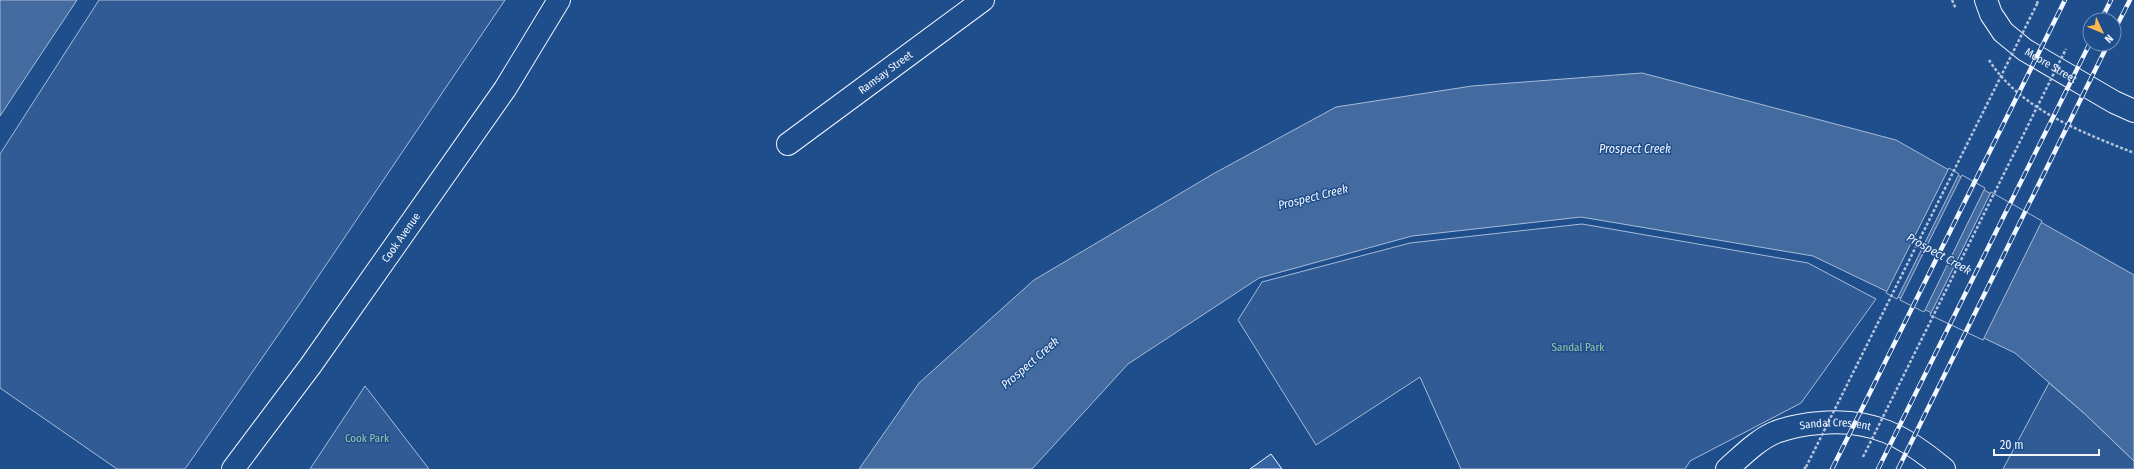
<svg xmlns="http://www.w3.org/2000/svg" width="2134" height="469" font-family="'Fira Sans Condensed',sans-serif">
  <rect width="100%" height="100%" fill="#1f4e8c"/>
  <!-- built -->
  <path fill="#305b95" stroke="#a8bbd7" d="M99,0H505L301,302L185,469H117L0,388V154Z
    M1582,224L1808,263L1876,299L1801,403L1690,461L1685,469H1461L1420,377L1316,445L1238,320L1262,282L1410,243Z
    M2049,383L2085,414L2134,461V469H2003Z
    M365,386L429,469H310Z"/>
  <!-- water -->
  <path fill="#446ba0" stroke="#a8bbd7" d="M0,0H77L0,116Z
    M1642,73L1896,140L2134,275V461L2085,414L2015,353L1813,256L1581,217L1412,236L1259,278L1128,364L1032,469H859L919,383L1034,280L1213,174L1336,107L1472,86Z"/>
  <!-- pier -->
  <path fill="#1f4e8c" stroke="#a8bbd7" d="M1949,168L1959,174L1897,299L1886,293Z
    M1962,175L1985,188L1924,312L1900,300Z
    M1991,192L2042,221L1983,340L1930,315Z"/>
  <!-- building -->
  <path fill="#3563a3" stroke="#f2f6ff" d="M1271,454L1282,469H1250Z"/>
  <g fill="none" stroke-linecap="round" stroke-linejoin="round">
    <!-- minor casing -->
    <g stroke="#f2f6ff" stroke-width="24">
      <g id="minor">
        <path id="s1" d="M1986,0L1991,14L2003,32L2025,50L2114,102L2134,111"/>
        <path id="s2" d="M788,144L983,0"/>
        <path id="s3" d="M233,469L311,365L505,89L559,0"/>
        <path id="s4" d="M1727,469C1742,456 1757,440 1776,432C1790,427 1805,424 1820,423C1872,418 1905,436 1944,469"/>
      </g>
    </g>
    <!-- path -->
    <path stroke="#b3c4dc" stroke-width="2.5" stroke-dasharray="3 2" stroke-linecap="butt" d="M1952,0L1956,9
      M2037,4L2038,0
      M1989,60C2021,110 2082,132 2134,153
      M1804,469L1806,467"/>
    <!-- minor -->
    <use href="#minor" stroke="#1f4e8c" stroke-width="22"/>
    <!-- rail casing -->
    <g stroke="#f2f6ff" stroke-width="4.5">
      <path id="rail" d="M2101,20L2111,0
        M2114,31L2130,0
        M1832,469L2065,0
        M1878,469L2090,43
        M1898,469L2108,44"/>
    </g>
    <!-- rail -->
    <use href="#rail" stroke="#1f4e8c" stroke-width="3" stroke-dasharray="9" stroke-linecap="butt"/>
    <!-- path-bridge -->
    <path stroke="#b3c4dc" stroke-width="2.5" stroke-dasharray="3 2" stroke-linecap="butt" d="M1863,457L2066,49
      M1806,467L2037,4"/>
  </g>
  <g text-anchor="middle" dominant-baseline="central" stroke-width="3" stroke-linejoin="round" paint-order="stroke">
    <!-- street labels -->
    <g font-size="11" fill="#f2f6ff" stroke="#1f4e8c">
      <text stroke="none"><textPath href="#s1" startOffset="95">Moore Street</textPath></text>
      <text stroke="none"><textPath href="#s2" startOffset="121">Ramsay Street</textPath></text>
      <text stroke="none"><textPath href="#s3" startOffset="286">Cook Avenue</textPath></text>
      <text stroke="none"><textPath href="#s4" startOffset="122">Sandal Crescent</textPath></text>
    </g>
    <!-- park labels -->
    <g font-size="11" fill="#97c8a6" stroke="#1f4e8c">
      <text x="1578" y="347">Sandal Park</text>
      <text x="367" y="438">Cook Park</text>
    </g>
    <!-- water labels -->
    <g font-size="12" font-style="italic" fill="#f2f6ff" stroke="#1f4e8c">
      <text x="1635" y="149">Prospect Creek</text>
      <text transform="translate(1313 197) rotate(-14)">Prospect Creek</text>
      <text transform="translate(1939 254) rotate(29)">Prospect Creek</text>
      <text transform="translate(1030 363) rotate(-41)">Prospect Creek</text>
    </g>
  </g>
  <!-- north arrow -->
  <g transform="translate(2102 32) rotate(134)"><circle r="19" fill="#1f4e8c" stroke="#7391ba"/>
  <path d="M0-3L7 15L0 10L-7 15Z" fill="#ffb74d"/>
  <text y="-6" font-size="11" font-weight="bold" text-anchor="middle" fill="#f2f6ff">N</text>
  </g>
  <!-- scale -->
  <path d="M1994 449v6h105v-6" fill="none" stroke="#f2f6ff" stroke-width="2"/>
  <text x="2000" y="449" font-size="12" fill="#f2f6ff" stroke="#1f4e8c" stroke-width="3" paint-order="stroke">20 m</text>
</svg>
